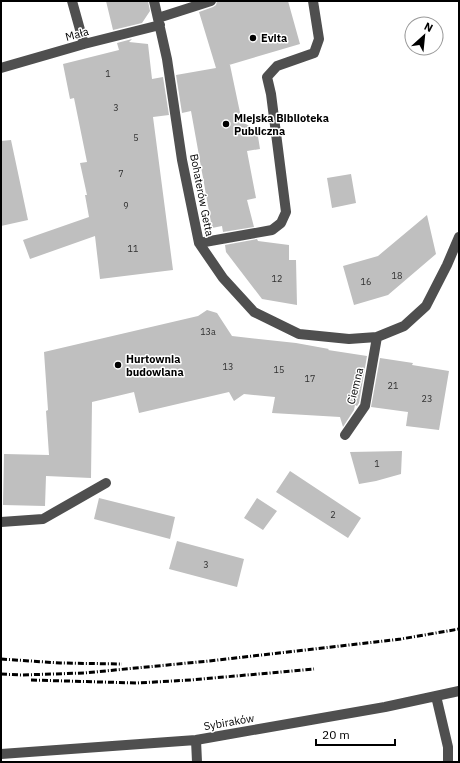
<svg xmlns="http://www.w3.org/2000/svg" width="460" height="763" font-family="'IBM Plex Sans',sans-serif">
  <rect width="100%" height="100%" fill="#fff"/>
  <!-- building -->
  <path fill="#bfbfbf" d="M106,1H148L150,11L142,23L113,30Z
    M217,1H288L300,44L229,65H230L242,122L257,130L260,149L247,151L256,198L247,200L254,227L223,232L222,226L212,228L191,111L182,113L176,75L216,68L199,12L213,7L216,5Z
    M132,39L129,42L148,44L152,79L163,77L169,115L153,117L173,270L100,279L95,236L30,259L23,240L89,217L85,195H87L80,163L87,162L74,98L70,99L63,64L119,50L117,43Z
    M11,140L28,220L1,226V141Z
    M351,174L356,203L332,208L327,178Z
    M427,215L436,254L388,295L354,305L343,266L378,256Z
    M257,239L258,241L289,245V260H296L297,305L262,299L226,252L225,245Z
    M207,310L217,313L232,336L296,343L329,349L328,350L367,356L359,403L357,406L355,405L354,410L343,427L340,417L272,413L275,397L244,394L234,401L229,392L139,413L134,392L92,402L91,478L46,476L45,506L3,505L4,454L49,455L46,411L48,410L44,352L198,316Z
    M380,358L413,363L412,365L449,371L439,430L406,426L408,412L371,407Z
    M402,451L401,474L376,481L359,484L350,452Z
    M290,471L361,518L348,538L276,492Z
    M99,498L175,517L170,539L94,519Z
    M257,498L277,511L263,530L244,518Z
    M177,541L244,559L237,587L169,569Z"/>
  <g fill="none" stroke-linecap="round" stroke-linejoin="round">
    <!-- minor -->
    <path stroke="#4f4f4f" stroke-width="10" d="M72,1L84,44
      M154,1L167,59L182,160L199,243L223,278L254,312L299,334L349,339L377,337L404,326L426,306L447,265L459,237
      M158,18L211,1
      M1,68L84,44L160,25
      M199,243L272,230L281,223L286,212L271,94L267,77L277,66L314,53L319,39L313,1
      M345,435L365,406L377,337
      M1,522L43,519L106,483
      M436,696L448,747V762
      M196,740L197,762
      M1,754L196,740L385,707L459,691"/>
    <!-- rail -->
    <path stroke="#000" stroke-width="3" stroke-dasharray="6 2 1 2" stroke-linecap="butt" d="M1,659L60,663L122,664
      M1,674L22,675L84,673L209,661L401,639L459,629
      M31,680L136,683L191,680L314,669"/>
  </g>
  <!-- markers -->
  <g fill="#000" stroke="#fff" stroke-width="1.5">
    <circle cx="253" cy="38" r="4"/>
    <circle cx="226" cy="124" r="4"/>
    <circle cx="118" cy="365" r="4"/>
  </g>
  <g text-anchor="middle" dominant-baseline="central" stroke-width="3" stroke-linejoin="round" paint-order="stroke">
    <!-- number labels -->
    <g font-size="9" fill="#303030">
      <text x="108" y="73">1</text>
      <text x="116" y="107">3</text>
      <text x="136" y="137">5</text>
      <text x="121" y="173">7</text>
      <text x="126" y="205">9</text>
      <text x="133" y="248">11</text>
      <text x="397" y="275">18</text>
      <text x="277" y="278">12</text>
      <text x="366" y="281">16</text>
      <text x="208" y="331">13a</text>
      <text x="228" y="366">13</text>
      <text x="279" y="369">15</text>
      <text x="310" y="378">17</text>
      <text x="393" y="385">21</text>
      <text x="427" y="398">23</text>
      <text x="377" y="463">1</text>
      <text x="333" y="514">2</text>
      <text x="206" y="564">3</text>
    </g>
    <!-- street labels -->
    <g font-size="11" fill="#000" stroke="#fff">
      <text transform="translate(77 34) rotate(-15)">Mała</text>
      <text transform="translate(202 195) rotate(79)">Bohaterów Getta</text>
      <text transform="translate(355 386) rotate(-76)">Ciemna</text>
      <text transform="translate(229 722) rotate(-10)">Sybiraków</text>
    </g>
    <!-- poi labels -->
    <g font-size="11" font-weight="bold" fill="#000" stroke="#fff" text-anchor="start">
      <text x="261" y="38">Evita</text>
      <text x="234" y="118">Miejska Biblioteka<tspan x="234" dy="13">Publiczna</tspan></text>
      <text x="126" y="359">Hurtownia<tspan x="126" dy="13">budowlana</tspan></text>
    </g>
  </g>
  <!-- border -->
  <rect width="460" height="763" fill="none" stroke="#000000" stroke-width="4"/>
  <!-- north arrow -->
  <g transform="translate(424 36) rotate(27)"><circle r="19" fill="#ffffff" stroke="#999999"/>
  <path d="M0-3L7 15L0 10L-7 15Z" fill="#000000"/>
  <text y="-6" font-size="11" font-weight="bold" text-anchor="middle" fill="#000000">N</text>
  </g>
  <!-- scale -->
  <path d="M316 739v6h79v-6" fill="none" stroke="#000000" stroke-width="2"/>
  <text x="322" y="739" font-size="12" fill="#000000" stroke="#ffffff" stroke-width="3" paint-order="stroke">20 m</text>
</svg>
